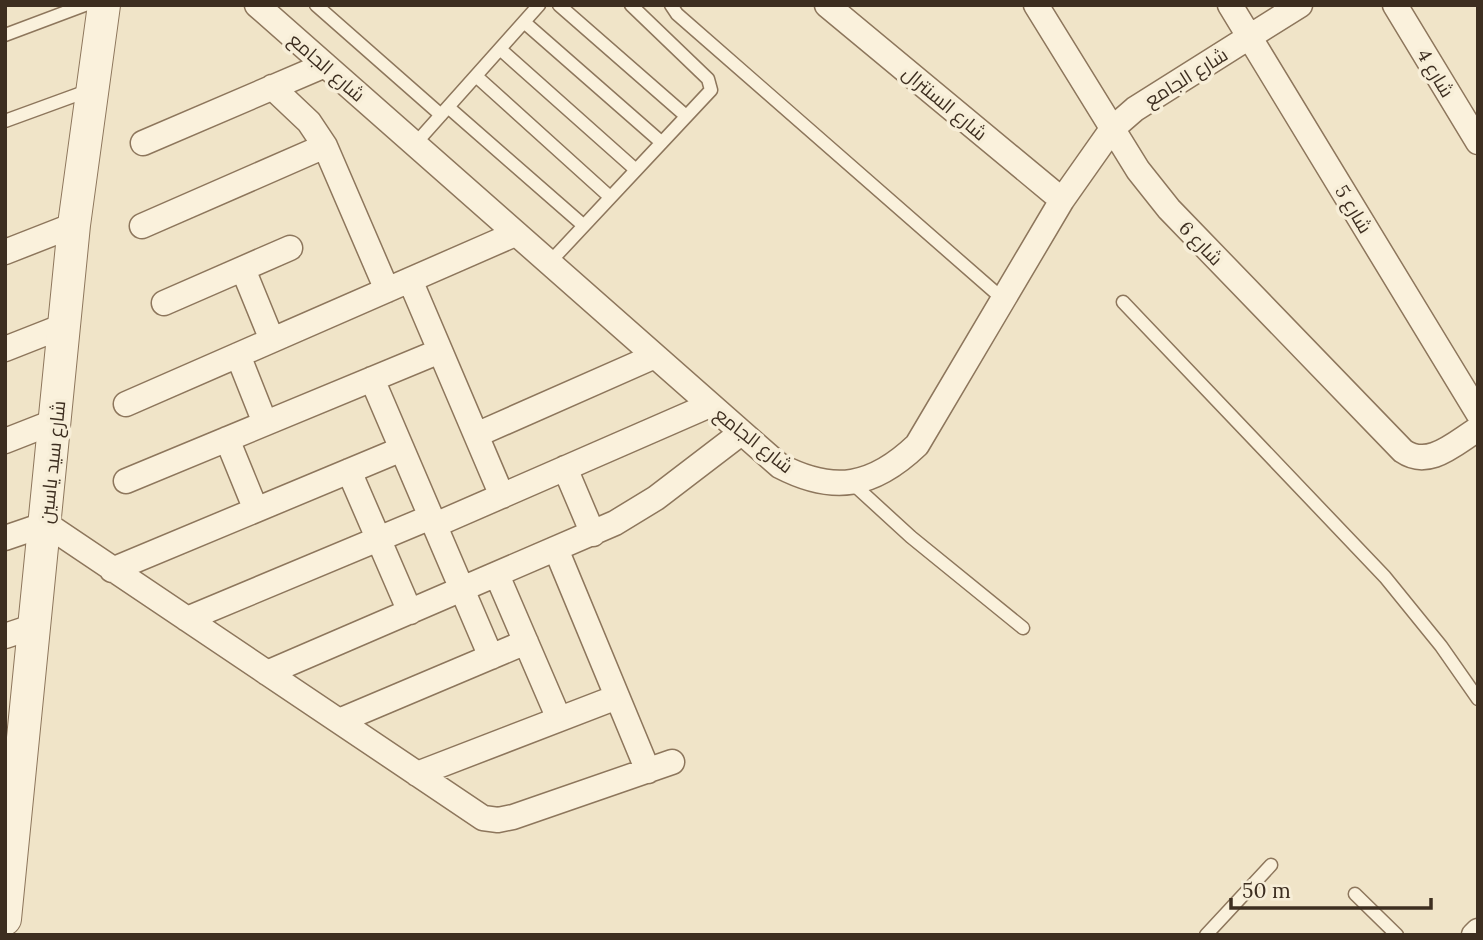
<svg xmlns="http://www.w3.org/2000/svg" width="1483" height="940" font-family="Lora,Cairo,serif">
  <rect width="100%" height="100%" fill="#f0e4c8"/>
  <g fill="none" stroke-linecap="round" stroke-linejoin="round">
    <!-- service casing -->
    <g stroke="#8d765c" stroke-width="15">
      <path id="service" d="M316,5L441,115
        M559,5L686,116
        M671,5L677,14L1004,300
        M524,22L661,142
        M5,35L85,5
        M500,49L636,170
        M476,76L610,197
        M448,107L583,225
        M5,121L90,90
        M415,144L539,5
        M549,263L711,90L708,79L631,5
        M1123,302L1385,577L1441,646L1478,699
        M852,483L911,537L1023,628
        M1355,894L1397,935
        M1206,935L1271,865"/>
    </g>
    <!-- minor casing -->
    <g stroke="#8d765c" stroke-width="27">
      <path id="minor" d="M257,5L780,466C834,494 873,487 917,445L1062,200L1112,129L1135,109L1300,5
        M827,5L1062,200
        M1036,5L1138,170L1169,209L1403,451C1429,469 1455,443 1478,429
        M1230,5L1478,413
        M1395,5L1478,142
        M272,87L309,122L325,146L387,290
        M143,143L325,65
        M142,226L325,146
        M5,252L74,225
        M243,269L272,340
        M410,280L502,496
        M164,303L290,248
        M5,349L66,325
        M238,355L265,423
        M372,379L491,657
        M126,404L515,234
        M476,435L655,356
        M227,439L256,510
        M5,441L56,421
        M565,468L593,534
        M349,471L410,612
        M126,481L440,351
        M435,525L710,405
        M5,538L46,524L483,818L498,820L513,817L672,762
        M556,549L648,771
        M112,570L402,449
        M497,575L559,719
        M187,619L431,517
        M5,636L35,626
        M267,673L615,523L656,498L741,433
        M339,721L526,642
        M417,774L617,697
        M1474,935L1478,931"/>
    </g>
    <!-- tertiary casing -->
    <g stroke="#8d765c" stroke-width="34">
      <path id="tertiary" d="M5,919L74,225L104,5"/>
    </g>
    <!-- service -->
    <use href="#service" stroke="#faf1dc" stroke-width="12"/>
    <!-- minor -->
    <use href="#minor" stroke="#faf1dc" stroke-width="24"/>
    <!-- tertiary -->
    <use href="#tertiary" stroke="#faf1dc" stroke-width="32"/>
  </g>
  <g text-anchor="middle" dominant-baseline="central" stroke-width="7" stroke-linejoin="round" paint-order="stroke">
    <!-- street labels -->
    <g font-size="19" fill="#3d2e20" stroke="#f7eed8">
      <text transform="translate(327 67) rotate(41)">شارع الجامع</text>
      <text transform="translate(1436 73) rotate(59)">شارع 4</text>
      <text transform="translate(1186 77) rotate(-32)">شارع الجامع</text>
      <text transform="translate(945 103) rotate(40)">شارع السنترال</text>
      <text transform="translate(1354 209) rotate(59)">شارع 5</text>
      <text transform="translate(1201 243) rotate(46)">شارع 6</text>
      <text transform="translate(754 440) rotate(38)">شارع الجامع</text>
      <text transform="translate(52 462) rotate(-84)">شارع سيد ياسين</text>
    </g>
  </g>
  <!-- border -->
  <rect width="1483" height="940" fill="none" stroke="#3d2e20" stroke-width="14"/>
  <!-- scale -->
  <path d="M1231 898v10h200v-10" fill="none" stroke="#3d2e20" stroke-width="3.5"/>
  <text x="1242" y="898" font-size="21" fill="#3d2e20" stroke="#f7eed8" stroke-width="5" paint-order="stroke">50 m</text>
</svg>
